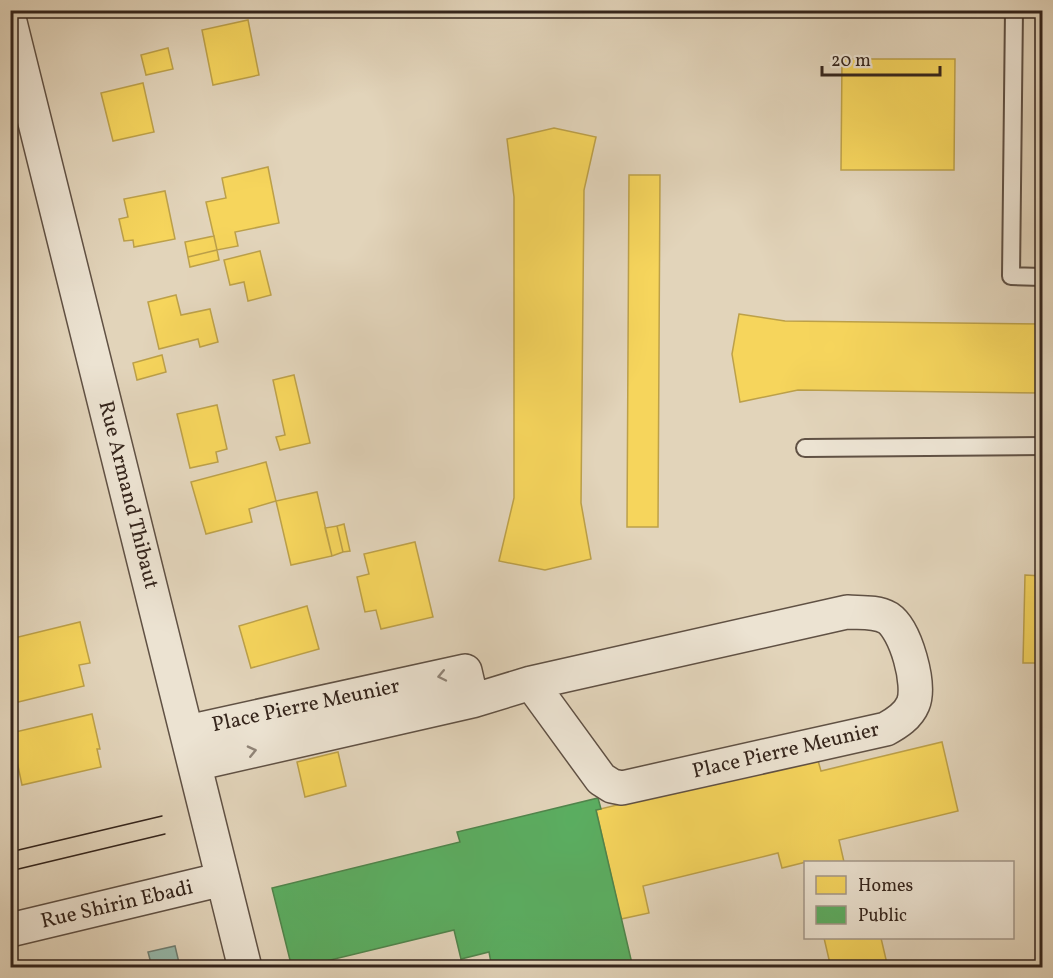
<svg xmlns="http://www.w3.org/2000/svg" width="1053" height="978" font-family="Vollkorn,serif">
  <rect width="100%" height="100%" fill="#e2d4ba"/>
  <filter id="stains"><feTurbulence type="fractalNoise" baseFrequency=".00333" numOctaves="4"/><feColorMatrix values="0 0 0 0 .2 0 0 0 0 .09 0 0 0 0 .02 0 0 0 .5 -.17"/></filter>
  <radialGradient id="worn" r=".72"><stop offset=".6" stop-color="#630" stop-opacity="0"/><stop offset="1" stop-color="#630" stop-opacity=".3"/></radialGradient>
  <!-- water -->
  <path fill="#95b9ab" stroke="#6f7e72" stroke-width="1.5" d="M175,946L180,967H152L148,952Z"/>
  <!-- homes -->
  <path fill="#f6d55c" stroke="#bca049" stroke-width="1.5" d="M248,20L259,75L213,85L202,30Z
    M168,48L173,69L146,75L141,55Z
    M842,59H955L954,170H841Z
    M143,83L154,132L113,141L101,93Z
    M554,128L596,137L584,190L581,503L591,559L545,570L499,561L514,498V197L507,139Z
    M268,167L279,223L235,232L238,246L217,250L206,202L226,198L222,178Z
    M629,175H660L658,527H627Z
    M165,191L175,239L134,247L133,240L124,241L119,219L128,217L124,199Z
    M214,236L217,250L188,257L185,242Z
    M217,250L219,260L190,267L188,257Z
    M260,251L271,295L248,301L244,282L230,285L224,260Z
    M176,295L181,315L210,309L218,342L200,347L198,339L159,349L148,302Z
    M739,314L785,321L1042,324V393L798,390L740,402L732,354Z
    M162,355L166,372L137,380L133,363Z
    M294,375L310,443L280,450L276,437L285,435L273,380Z
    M217,405L227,449L216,452L218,462L190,468L177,414Z
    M266,462L276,501L249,509L252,522L206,534L191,482Z
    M317,492L332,556L291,565L276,501Z
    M344,524L350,551L343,552L337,526Z
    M337,526L343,552L332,556L325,528Z
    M415,542L433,617L381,629L376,610L365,612L357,577L369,574L364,554Z
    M1025,575L1042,576V663H1023Z
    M307,606L319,649L251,668L239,626Z
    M80,622L90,663L79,665L84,686L10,704V639Z
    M92,714L100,749H97L101,767L22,785L11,733Z
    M942,742L958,811L839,840L844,862H806L782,868L778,853L643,886L649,913L621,919L596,810L817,757L821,771Z
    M338,752L346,786L305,797L297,762Z
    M824,938H881L888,968H831Z"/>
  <!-- public -->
  <path fill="#5aae61" stroke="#4f854c" stroke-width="1.5" d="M598,798L601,809L596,810L633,968H492L489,952L461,959L454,930L322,962L323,968H292L272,888L460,842L457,832Z"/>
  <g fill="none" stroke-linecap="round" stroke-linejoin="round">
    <!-- lane casing -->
    <g stroke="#605144" stroke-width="20">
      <path id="lane" d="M1014,10L1011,276L1042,277
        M805,448L1042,446"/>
    </g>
    <!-- street casing -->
    <g stroke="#605144" stroke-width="36">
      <path id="street" d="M10,22L245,968
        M472,701L531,683L601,779L612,786L622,788L886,729C897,723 908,716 913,704C921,685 906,630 888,618C876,611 860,613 847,612L531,683
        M187,732L465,671L472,701L195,764
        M10,930L223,879"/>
    </g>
    <!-- lane -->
    <use href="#lane" stroke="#ece3d2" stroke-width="16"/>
    <!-- street -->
    <use href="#street" stroke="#ece3d2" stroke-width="33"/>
    <!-- tram -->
    <path stroke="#35251c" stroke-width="1.5" d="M10,852L162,816
      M10,871L165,834"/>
  </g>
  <!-- one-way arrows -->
  <defs><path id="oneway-chevron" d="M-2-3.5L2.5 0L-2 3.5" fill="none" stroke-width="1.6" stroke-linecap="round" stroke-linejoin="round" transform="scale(1.5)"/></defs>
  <g stroke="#908477">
    <use href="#oneway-chevron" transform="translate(442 676) rotate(168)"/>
    <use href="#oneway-chevron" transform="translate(252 751) rotate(-13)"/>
  </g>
  <g text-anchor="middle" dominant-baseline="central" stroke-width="6" stroke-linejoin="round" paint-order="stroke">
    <!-- street labels -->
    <g font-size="21" fill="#35251c" stroke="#ece3d2">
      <text transform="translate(128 495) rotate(76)">Rue Armand Thibaut</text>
      <text transform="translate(306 706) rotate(-12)">Place Pierre Meunier</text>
      <text transform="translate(786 751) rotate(-13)">Place Pierre Meunier</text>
      <text transform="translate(117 905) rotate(-13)">Rue Shirin Ebadi</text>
    </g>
  </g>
  <!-- margin -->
  <rect width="1053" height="978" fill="none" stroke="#e2d4ba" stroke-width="36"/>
  <rect x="12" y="12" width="1029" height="954" fill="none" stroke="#35251c" stroke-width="3"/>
  <rect x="18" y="18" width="1017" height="942" fill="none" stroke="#35251c" stroke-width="1.5"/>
  <!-- legend -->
  <rect x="804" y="861" width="210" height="78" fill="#ece3d2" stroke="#a39789" stroke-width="1.5"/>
  <rect x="816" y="876" width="30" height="18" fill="#f6d55c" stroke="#a39789" stroke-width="1.5"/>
  <text x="858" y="891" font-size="18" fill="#35251c">Homes</text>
  <rect x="816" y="906" width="30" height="18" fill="#5aae61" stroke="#a39789" stroke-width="1.5"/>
  <text x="858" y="921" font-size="18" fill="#35251c">Public</text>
  <!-- scale -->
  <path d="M822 66v9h118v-9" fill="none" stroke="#35251c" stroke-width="3"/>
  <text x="831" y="66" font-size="18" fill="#35251c" stroke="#ece3d2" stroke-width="4.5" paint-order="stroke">20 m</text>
  <rect width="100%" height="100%" filter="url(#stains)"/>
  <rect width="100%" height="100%" fill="url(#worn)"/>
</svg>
